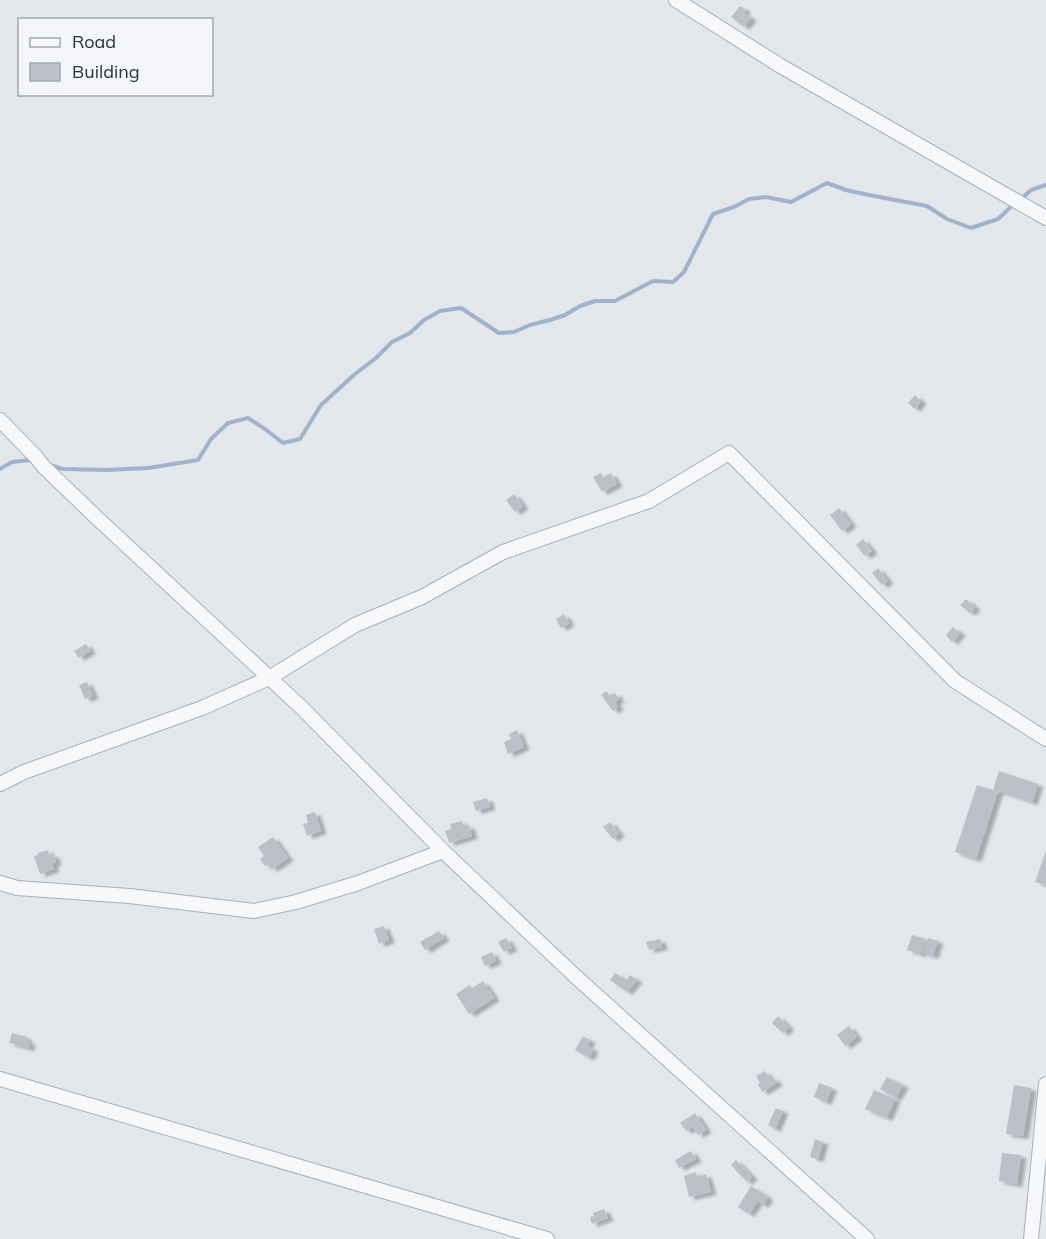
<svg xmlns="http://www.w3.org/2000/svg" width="1046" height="1239" font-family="Mulish,sans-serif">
  <defs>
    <filter id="shadow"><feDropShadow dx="5.5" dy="3" stdDeviation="1.5" flood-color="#0004"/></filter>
  </defs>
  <rect width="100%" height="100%" fill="#e4e7ec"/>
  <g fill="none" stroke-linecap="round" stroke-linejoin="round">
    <!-- stream -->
    <path stroke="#9fb4cc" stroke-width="4" d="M1021,199L1031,190L1046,185
      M50,465L63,469L106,470L148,468L198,460L211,439L228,423L248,418L265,429L283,443L300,439L321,405L355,374L376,358L392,342L410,333L424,320L440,311L461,308L499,333L514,332L530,325L550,320L565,315L580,306L595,301H615L653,281L673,282L684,272L713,214L734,207L749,199L766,197L791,202L827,183L846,190L869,195L927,206L947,219L971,228L998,219L1015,203
      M0,469L12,462L31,460"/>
  </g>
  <!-- building -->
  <path fill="#bbc0ca" filter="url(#shadow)" d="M740,6L745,9L743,12L751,18L744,27L731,17Z
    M915,395L921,401L915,409L908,403Z
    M601,473L603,478L611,473L617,484L602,492L593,477Z
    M514,494L523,506L515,512L506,500Z
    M839,508L851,524L842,531L830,515Z
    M863,539L872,551L865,556L856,545Z
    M878,568L888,581L882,585L872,573Z
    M966,599L975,607L970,613L960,605Z
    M564,614L569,623L561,628L556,619Z
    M953,627L960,633L952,642L946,635Z
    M86,644L90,651L79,658L74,651Z
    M87,682L93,696L85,699L79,685Z
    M606,691L610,696L615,693L619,699L615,702L618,707L613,711L601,695Z
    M517,730L524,747L508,754L504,742L511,739L509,734Z
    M999,771L1038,784L1032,802L998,791L976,859L955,852L977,785L993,790Z
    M487,798L490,807L476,811L473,802Z
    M315,812L321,831L307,836L303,824L308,823L306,815Z
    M462,821L464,827L469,825L472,836L449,843L445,831L451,829L450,824Z
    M610,822L619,833L613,839L603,827Z
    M273,837L288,858L272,869L268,864L265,866L260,859L264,856L258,847Z
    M48,850L49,855L53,854L56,862L52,864L54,869L40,874L34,856L38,855V853Z
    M1046,851V885L1035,882Z
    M384,926L389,940L379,944L374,929Z
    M439,931L444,938L425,950L420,942Z
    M912,935L926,939L921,954L907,950Z
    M506,938L512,948L504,952L498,942Z
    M928,938L938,941L933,956L923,953Z
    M660,939L662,947L649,950L646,942Z
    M492,952L496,961L485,966L481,957Z
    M615,973L626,980L630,975L637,980L627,992L610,980Z
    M483,981L494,998L469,1014L456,994L470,985L472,988Z
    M778,1016L789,1027L783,1033L772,1023Z
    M849,1026L857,1037L845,1046L837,1035Z
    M12,1033L27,1037L26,1041L30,1042L29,1048L9,1043Z
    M583,1036L590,1040L587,1046L593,1049L589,1058L575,1050Z
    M765,1071L770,1079L773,1077L777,1083L762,1092L758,1084L760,1083L756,1076Z
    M887,1077L903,1085L896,1098L880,1089Z
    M819,1083L832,1088L826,1102L814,1097Z
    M1014,1085L1031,1088L1023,1136L1006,1134Z
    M874,1090L895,1099L887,1118L865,1109Z
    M776,1108L783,1111L775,1129L768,1125Z
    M695,1113L706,1130L698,1135L693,1127L686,1131L680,1123Z
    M815,1139L823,1142L818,1159L810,1157Z
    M691,1151L696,1159L679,1168L675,1160Z
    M1002,1153L1021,1155L1017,1184L999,1181Z
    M736,1160L752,1177L747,1182L731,1165Z
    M696,1172L697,1177L706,1174L711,1192L689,1197L684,1176Z
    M751,1186L768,1197L763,1205L758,1201L749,1214L738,1207Z
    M604,1209L608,1218L592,1224L590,1217L594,1216L593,1213Z"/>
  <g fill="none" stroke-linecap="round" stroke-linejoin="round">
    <!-- street casing -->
    <g stroke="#a9aeb7" stroke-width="16">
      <path id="street" d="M676,0L779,65L1046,218
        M0,420L36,457L43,466L97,518L302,708L443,851L575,976L867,1239
        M0,784L24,772L202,708L269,678L355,625L422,597L503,552L649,501L729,453L955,681L1046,739
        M0,883L17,888L129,896L254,911L296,902L358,883L443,851
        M0,1079L547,1239
        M1031,1239L1046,1084"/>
    </g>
    <!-- street -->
    <use href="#street" stroke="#f7f8fa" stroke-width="14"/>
  </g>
  <!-- legend -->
  <rect x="18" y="18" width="195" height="78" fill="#f4f6f9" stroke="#a4a8b1" stroke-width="1.5"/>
  <rect x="30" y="38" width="30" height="9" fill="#f7f8fa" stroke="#a4a8b1" stroke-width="1.5"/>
  <text x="72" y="48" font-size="18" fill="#2b3445">Road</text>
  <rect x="30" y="63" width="30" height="18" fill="#bbc0ca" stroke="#a4a8b1" stroke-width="1.5"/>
  <text x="72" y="78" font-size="18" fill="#2b3445">Building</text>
</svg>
